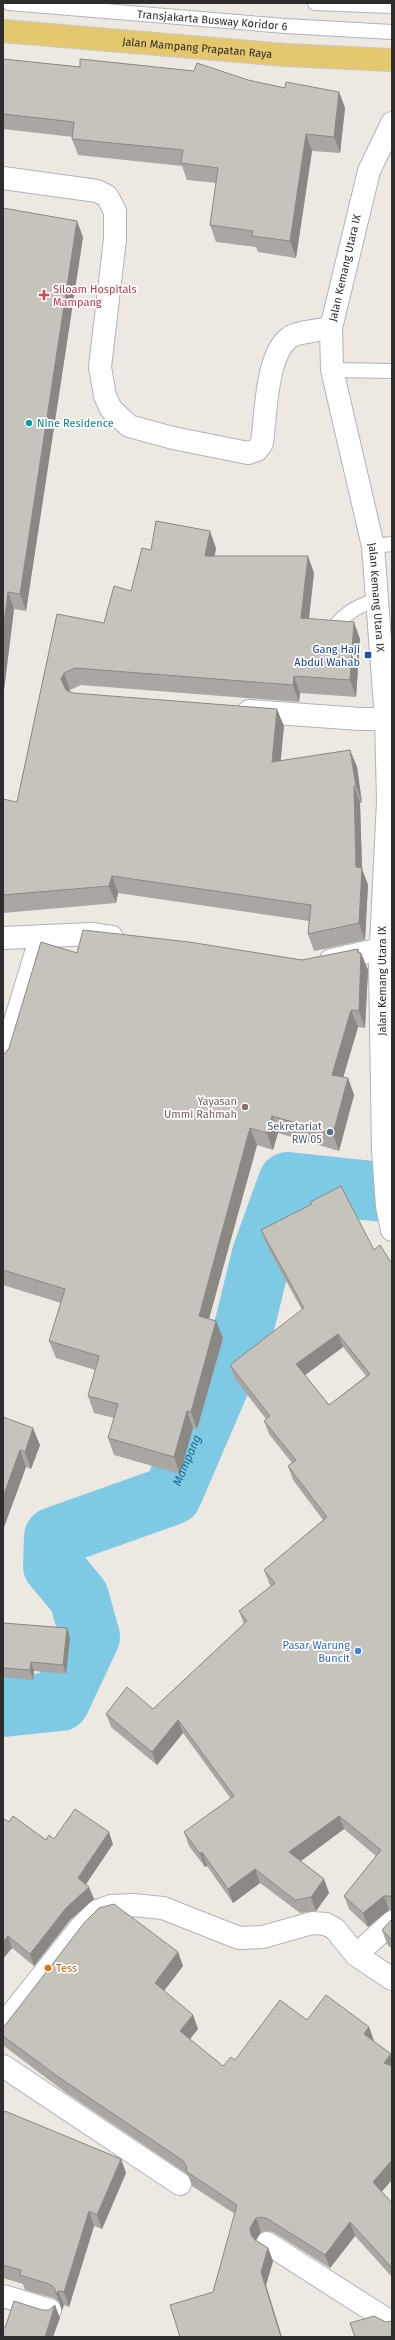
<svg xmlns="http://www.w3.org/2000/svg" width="395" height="2340" font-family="'Fira Sans',sans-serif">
  <rect width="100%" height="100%" fill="#ede8e1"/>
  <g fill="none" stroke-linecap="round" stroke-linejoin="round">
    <!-- river -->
    <path stroke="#7ecae5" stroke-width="60" id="s1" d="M3,1707L60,1701L90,1637L79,1597L53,1566L54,1537L172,1495L244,1327L262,1254L288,1182L392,1193"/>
    <!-- service casing -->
    <g stroke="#b1b3bc" stroke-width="16">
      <g id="service">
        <path id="s2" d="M9,3L285,26L392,32"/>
        <path d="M315,3L392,6"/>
        <path d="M332,370L392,371"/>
        <path d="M373,546L392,544"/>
        <path d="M333,629C346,612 358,606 378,599"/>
      </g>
    </g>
    <!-- minor casing -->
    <g stroke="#b1b3bc" stroke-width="24">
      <path id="minor" d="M3,178L97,191L107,196L115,211V239L100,367L105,396L111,409L129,426L173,438L248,453L257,450L262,443C266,415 266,355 289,338C296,332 322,330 331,328
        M249,711L360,719H386
        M3,938L91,934L112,937
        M331,960L381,949
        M3,1061L41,936
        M356,1955L392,1922
        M3,2025L80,1928L97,1911L111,1906L133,1905L163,1908L239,1938L263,1937L312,1923L326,1924L335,1929L356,1955L392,1979
        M3,2066L180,2184
        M267,2243L392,2323
        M3,2296L50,2310"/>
    </g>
    <!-- tertiary casing -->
    <g stroke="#b1b3bc" stroke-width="24">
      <g id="tertiary">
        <path id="s3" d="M392,123L369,171L331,328L332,370L373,546L386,719L388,801L380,965L383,1150L387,1206L392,1230"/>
      </g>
    </g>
    <!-- primary casing -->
    <g stroke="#c8c8c8" stroke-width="24">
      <g id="primary">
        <path id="s4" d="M3,31L285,55L392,60"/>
      </g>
    </g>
    <!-- service -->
    <use href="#service" stroke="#fff" stroke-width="14"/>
    <!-- minor -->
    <use href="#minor" stroke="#fff" stroke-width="22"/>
    <!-- tertiary -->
    <use href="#tertiary" stroke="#fff" stroke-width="22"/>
    <!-- primary -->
    <use href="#primary" stroke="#e5c86d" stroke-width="22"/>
  </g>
  <!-- wall -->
  <path fill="#aaa7a2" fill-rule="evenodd" d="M3,59L80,67L248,80L285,88L339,92L345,108L340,153L312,151L296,258L258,252L256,247L216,242L210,225L216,183L187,180L182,166L78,155L72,139L73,137L3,129Z
    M3,208L83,237L26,611L14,609L3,698Z
    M216,548L214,556L314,573L309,618L360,639L356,697L300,693L299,702L81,685L70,690L69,691L73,693L284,726L280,761L350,750L357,767L362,803H360L362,869L368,885L365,940L314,951L308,934L309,921L118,893L116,903L3,913V799L17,802L57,614L104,623L131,591L151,550Z
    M358,949L359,953H361L368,970L365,1028L358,1027L343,1077L348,1078L354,1095L339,1151L278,1133L273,1150L257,1145L209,1319L216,1321L223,1338L197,1429L193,1428L180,1474L114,1455L108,1438L114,1418L94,1413L88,1396L95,1370L56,1358L49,1341L61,1303L3,1285V1054L5,1053L77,953L302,960Z
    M261,1230L374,1250L392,1264V1910H389L368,1927L349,1909L344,1896L376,1856L344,1829L301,1861L324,1879L329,1893L316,1911L300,1913L260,1883L233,1903L207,1866L205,1867L189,1846L184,1832L231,1799L183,1733L157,1765L111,1727L106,1714L153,1709L244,1624L239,1611L271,1586L269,1583L264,1570L323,1520L293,1480L288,1466L292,1463L269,1434L264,1421L266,1419L235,1379L230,1365L302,1310L266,1244ZM343,1347L366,1376L329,1405L305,1375Z
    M3,1417L40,1445L31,1469L26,1467L3,1530V1534Z
    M3,1623L67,1628L70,1638L66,1674L34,1671L33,1680L3,1677Z
    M9,1822L46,1840L54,1839L113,1844L86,1884L94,1899L70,1920L34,1966L12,1948L3,1959Z
    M392,1919V1949L387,1944L382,1930Z
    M178,1952L183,1966L164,1991L193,2015L198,2029L190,2039L223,2066L235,2060L307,2020L369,2027L374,2041L382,2192L392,2203V2277L355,2236L330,2268L273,2232L267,2231L261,2232L256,2240L268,2248L273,2261L266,2285L213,2292L235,2214L192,2186L188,2175L187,2174L65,2092L4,2046L3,2043V2028Z
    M3,2114L121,2159L126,2173L102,2229L94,2226L69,2307L64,2305L62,2310L59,2302L54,2298L25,2290L23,2284L3,2278Z"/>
  <!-- shaded-wall -->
  <path fill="#8b8884" d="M339,92L345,108L340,153L334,137Z
    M306,134L312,151L296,258L290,241Z
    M77,221L83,237L26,611L20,594Z
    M210,531L216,548L212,573L205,556Z
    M308,556L314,573L307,635L301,618Z
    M8,592L14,609L3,698V630Z
    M354,622L360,639L356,697L350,680Z
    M64,673L70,690L68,696L61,679Z
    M294,676L300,693L299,702L293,685Z
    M277,709L284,726L279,779L272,762Z
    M350,750L357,767L362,803L356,786Z
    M354,786L360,803L362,869L368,885L365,940L359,923L356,867Z
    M112,876L118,893L116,903L109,886Z
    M358,949L361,958V953L368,970L365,1028L359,1011Z
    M351,1010L358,1027L339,1092L332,1075Z
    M348,1078L354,1095L339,1151L333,1134Z
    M272,1116L278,1133L273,1150L267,1133Z
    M250,1128L257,1145L205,1333L199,1316Z
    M216,1321L223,1338L197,1429L191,1412Z
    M338,1334L343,1347L301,1378L296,1364Z
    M187,1411L193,1428L180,1474L174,1457Z
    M33,1428L40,1445L31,1469L25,1452Z
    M20,1450L26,1467L3,1530V1534V1497Z
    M67,1628L70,1638L66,1674L63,1665Z
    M31,1662L34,1671L33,1680L30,1670Z
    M178,1720L183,1733L157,1765L152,1752Z
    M339,1816L344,1829L294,1866L289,1852Z
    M109,1832L113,1844L82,1890L78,1878Z
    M202,1852L207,1866L205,1867L200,1854Z
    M255,1869L260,1883L233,1903L228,1889Z
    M324,1879L329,1893L316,1911L311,1897Z
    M89,1887L94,1899L70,1920L34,1966L30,1954L66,1908Z
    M384,1896L389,1910L368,1927L363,1913Z
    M8,1936L12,1948L3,1959V1942Z
    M178,1952L183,1966L160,1996L155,1983Z
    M193,2015L198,2029L185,2045L180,2031Z
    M369,2027L374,2041L369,2048L364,2034Z
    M391,2054L392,2057V2073L384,2063Z
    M121,2159L126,2173L102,2229L97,2215Z
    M392,2160V2180L378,2196L373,2182Z
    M89,2211L94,2226L69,2307L64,2292Z
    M256,2218L261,2232L255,2242L251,2235L250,2228Z
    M350,2222L355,2236L330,2268L325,2255Z
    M268,2248L273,2261L266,2285L282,2337H281L261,2272Z
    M58,2291L64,2305L62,2310L57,2295Z
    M55,2305L60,2318L53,2337H45Z"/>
  <!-- building -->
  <path fill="#c6c2bc" stroke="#8b8884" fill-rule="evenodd" d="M3,59L80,67V59L194,71L197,63L248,80L285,88L286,82L339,92L334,137L306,134L290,241L252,236L253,231L210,225L218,168L181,163L183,150L72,139L74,122L3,114Z
    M3,208L77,221L20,594L8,592L3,630Z
    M156,521L210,531L205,556H308L301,618L354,622L350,680L294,676L293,685L75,668L64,673L61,679L66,690L73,693L277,709L272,762L350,750L356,786H354L356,867L362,868L359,923L308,934L311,905L112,876L109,886L3,895V799L17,802L57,614L104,623L114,586L131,591L142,548L151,550Z
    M83,930L189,942L302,960L358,949V953H361L359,1011L351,1010L332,1075L348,1078L333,1134L272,1116L267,1133L250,1128L199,1316L216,1321L191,1412L187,1411L174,1457L108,1438L118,1404L88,1396L99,1356L49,1341L65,1289L3,1270V1054L5,1053L9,1048L41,942L77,953Z
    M341,1186L374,1250L380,1245L392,1264V1897L390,1896H384L363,1913L344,1896L381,1850L339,1816L289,1852L324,1879L311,1897L295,1900L255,1869L228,1889L202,1852L200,1854L184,1832L234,1796L178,1720L152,1752L106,1714L127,1687L153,1709L247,1621L239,1611L275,1583L264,1570L327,1517L288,1466L296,1460L264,1421L270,1416L230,1365L304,1308L261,1230L312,1204L310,1202ZM338,1334L370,1374L329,1405L296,1364Z
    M3,1417L33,1428L25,1452L20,1450L3,1497Z
    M3,1623L67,1628L63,1665L31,1662L30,1670L3,1668Z
    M75,1809L109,1832L78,1878L89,1887L66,1908L30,1954L8,1936L3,1942V1818L9,1822L13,1816L46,1840L49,1835L54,1839Z
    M114,1904L178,1952L155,1983L193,2015L180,2031L223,2066L231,2057L235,2060L280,2000L307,2020L326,1995L369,2027L364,2034L391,2054L384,2063L392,2066V2160L373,2182L392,2203V2268L350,2222L325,2255L268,2219L262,2217L256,2218L250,2228L251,2235L255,2240L268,2248L261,2272L281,2337H180L170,2305L213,2292L237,2205L187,2172L186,2165L182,2160L60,2078L3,2036V2028L84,1923L99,1908Z
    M392,1919V1940L382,1930Z
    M5,2111L121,2159L97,2215L89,2211L64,2292L58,2291L57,2295L54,2287L49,2284L20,2275L21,2270L3,2265V2114Z
    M14,2301L42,2310H49L55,2305L45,2337H3V2328H5Z
    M374,2316L386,2322L392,2321V2337H355L350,2323Z"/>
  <!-- markers -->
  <path fill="#e0444e" stroke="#fff" stroke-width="1.5" d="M42 289h4v4h4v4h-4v4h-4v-4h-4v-4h4z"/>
  <circle fill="#0f9aa8" stroke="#fff" stroke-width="1.5" cx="29" cy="423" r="4"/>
  <rect fill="#1a4fb4" stroke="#fff" stroke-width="1.5" x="364" y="651" width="8" height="8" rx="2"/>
  <circle fill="#8d6e63" stroke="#fff" stroke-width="1.5" cx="245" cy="1107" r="4"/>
  <circle fill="#5c6f8a" stroke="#fff" stroke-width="1.5" cx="330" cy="1132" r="4"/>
  <circle fill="#3f7fe0" stroke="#fff" stroke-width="1.5" cx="358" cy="1651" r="4"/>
  <circle fill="#e8710a" stroke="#fff" stroke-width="1.5" cx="48" cy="1968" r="4"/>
  <g text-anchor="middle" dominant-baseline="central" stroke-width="3.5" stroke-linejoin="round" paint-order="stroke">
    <!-- street labels -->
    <g font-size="11" fill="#2d2d2d" stroke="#fff">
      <text stroke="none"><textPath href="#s2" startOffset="204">Transjakarta Busway Koridor 6</textPath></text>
      <text stroke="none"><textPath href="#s4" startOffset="195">Jalan Mampang Prapatan Raya</textPath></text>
      <text transform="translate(345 268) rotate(-77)">Jalan Kemang Utara IX</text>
      <text stroke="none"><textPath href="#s3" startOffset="489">Jalan Kemang Utara IX</textPath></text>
      <text transform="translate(382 981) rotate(-90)">Jalan Kemang Utara IX</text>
    </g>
    <!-- health labels -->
    <g font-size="11" fill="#be3a42" stroke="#fff" text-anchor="start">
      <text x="53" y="289">Siloam Hospitals<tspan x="53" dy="13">Mampang</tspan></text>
    </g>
    <!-- culture labels -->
    <g font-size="11" fill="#0d838f" stroke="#fff" text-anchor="start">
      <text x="37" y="423">Nine Residence</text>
    </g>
    <!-- transit labels -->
    <g font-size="11" fill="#164399" stroke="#fff" text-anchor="end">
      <text x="360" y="649">Gang Haji<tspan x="360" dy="13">Abdul Wahab</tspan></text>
    </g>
    <!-- education labels -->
    <g font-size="11" fill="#785e54" stroke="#fff" text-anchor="end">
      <text x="237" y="1101">Yayasan<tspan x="237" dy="13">Ummi Rahmah</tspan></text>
    </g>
    <!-- service labels -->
    <g font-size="11" fill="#4e5e75" stroke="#fff" text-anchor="end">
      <text x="322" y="1126">Sekretariat<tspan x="322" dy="13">RW 05</tspan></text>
    </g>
    <!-- shop labels -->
    <g font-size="11" fill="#366cbe" stroke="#fff" text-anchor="end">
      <text x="350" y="1645">Pasar Warung<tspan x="350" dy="13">Buncit</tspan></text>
    </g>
    <!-- food labels -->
    <g font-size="11" fill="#c56008" stroke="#fff" text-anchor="start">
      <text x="56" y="1968">Tess</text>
    </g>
    <!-- water labels -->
    <g font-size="12" font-style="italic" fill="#1a6b94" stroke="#fff">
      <text stroke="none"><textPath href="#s1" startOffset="402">Mampang</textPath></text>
    </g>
  </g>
  <!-- border -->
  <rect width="395" height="2340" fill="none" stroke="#2d2d2d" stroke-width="8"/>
</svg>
